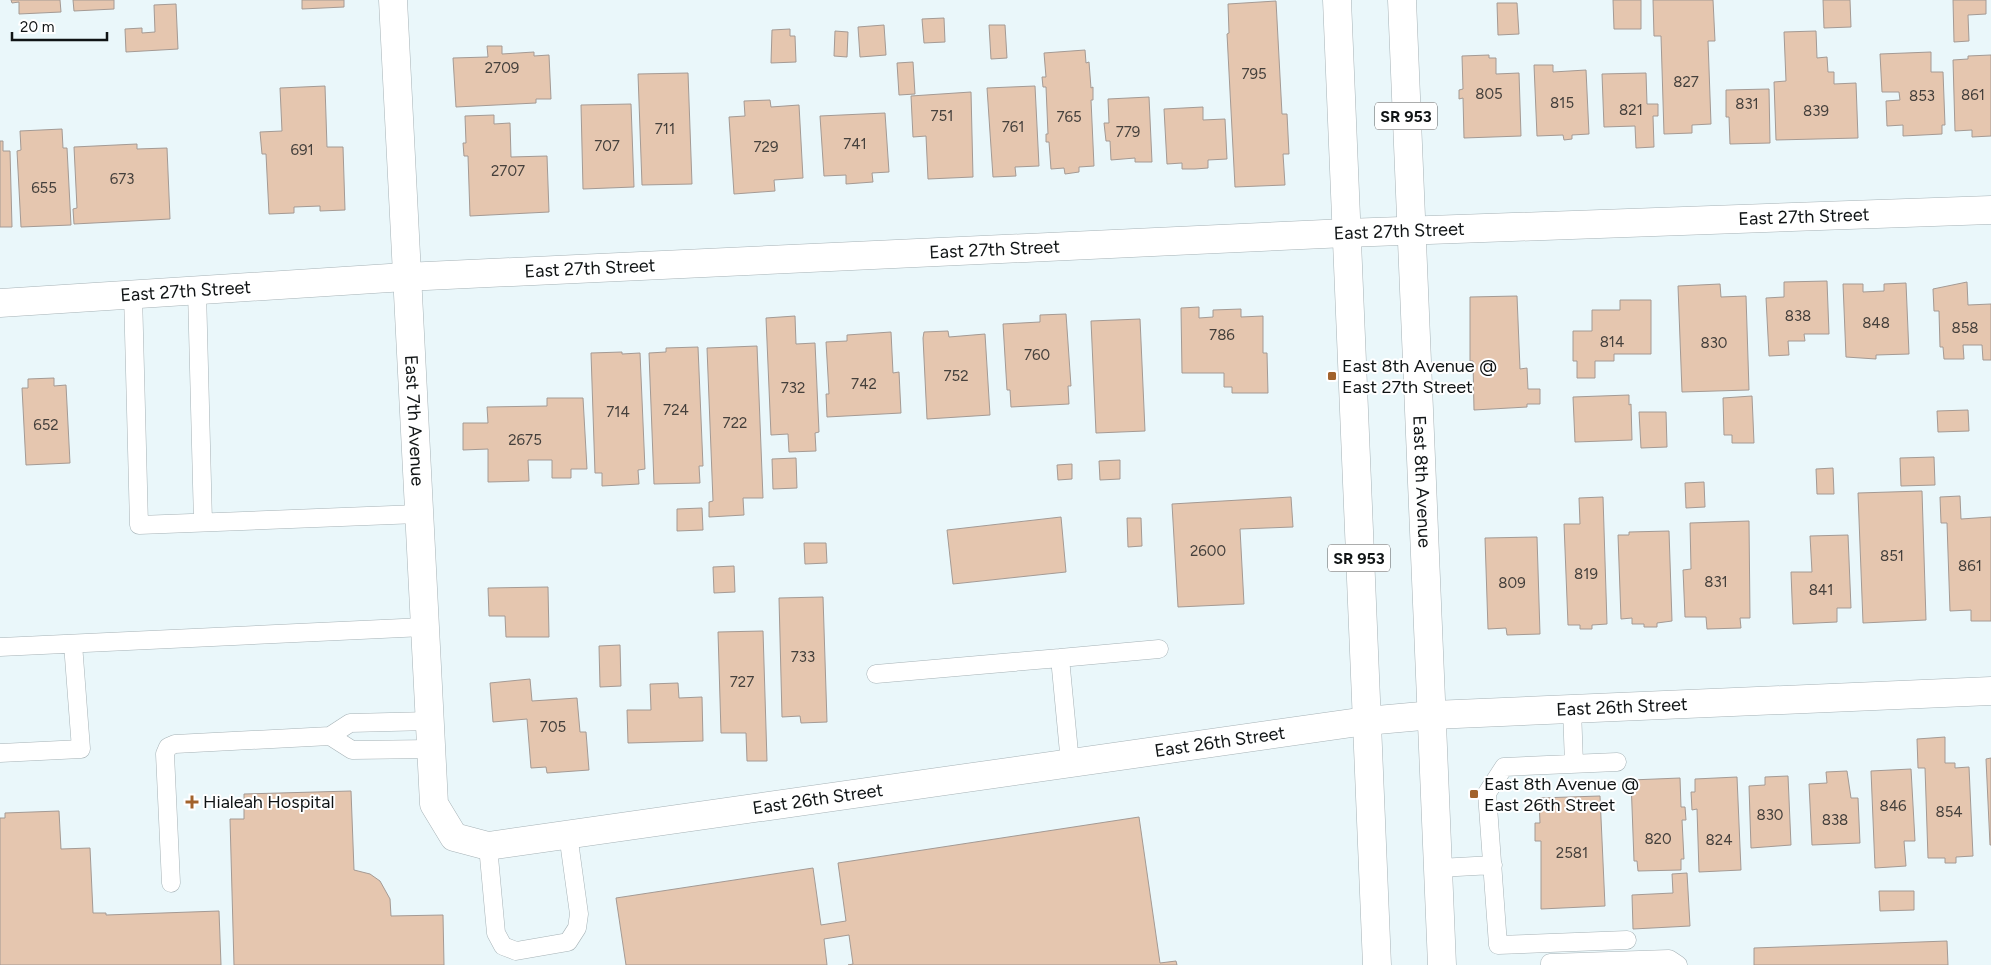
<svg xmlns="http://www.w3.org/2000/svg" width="1991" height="965" font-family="Figtree,sans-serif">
  <rect width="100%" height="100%" fill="#eaf7fa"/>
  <!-- building -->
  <path fill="#e5c6af" stroke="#a49a94" d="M11,0H60L61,12L19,14V2L12,3Z
    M73,0H114V9L74,11Z
    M302,0H344V7L302,9Z
    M1613,0H1641V29H1614Z
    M1653,0H1713L1715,41H1708L1711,124L1692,125V133L1664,134L1661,36H1654Z
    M1823,0H1850L1851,27L1824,28Z
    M1953,0H1986V14L1968,15L1969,41L1954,42Z
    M1276,1L1282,114H1287L1289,154H1283L1285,185L1235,187L1227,34L1229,33L1228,4Z
    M1497,3H1517L1519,34L1498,35Z
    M176,4L178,49L126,52L125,29L142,28V33L155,32L154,5Z
    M944,18L945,42L924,43L922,19Z
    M884,25L886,55L860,57L858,27Z
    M989,25H1005L1007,58L991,59Z
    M790,29V36H795L796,62L771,63L772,30Z
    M835,31L848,32L847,57L834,56Z
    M1816,31L1817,58L1827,57L1828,72H1834V84L1856,83L1858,138L1776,140L1774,82L1786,81L1784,32Z
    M487,46H502V54L534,52V56L549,55L551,99H536V103L456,107L453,58L488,57Z
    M1085,50L1086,63L1089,62L1091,88L1093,87V100H1091L1094,166L1079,167V172L1065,174L1064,168L1051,169L1049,142H1046V134H1048L1046,87H1043L1042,77H1046L1044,53Z
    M1931,52V72H1943L1945,125H1942V134L1903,136V125L1887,126L1886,101L1900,100L1899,92H1882L1880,54Z
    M1489,55V58H1496V74L1519,73L1521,136L1464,138L1463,98L1459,99V90L1463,89L1462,56Z
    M1991,55V136L1972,137V130L1955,131L1953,60L1968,59V56Z
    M913,62L915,94L899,95L897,63Z
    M1534,65H1553V72L1586,70L1589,134L1572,135V139L1564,140L1563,135L1537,136Z
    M688,73L692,184L642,185L638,74Z
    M1646,73L1647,104H1658V116H1653L1654,147L1636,148L1635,126L1604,127L1602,74Z
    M325,86L327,147H343L345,210L320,211V206L294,207V213L269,214L266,154H262L260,132L282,131L280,88Z
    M1035,86L1039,166L1015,167L1016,176L993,177L987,88Z
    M1769,89L1770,143L1730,144L1729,117H1726V90Z
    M971,92L973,177L928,179L926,136L913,137L911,96Z
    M1149,97L1152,162H1135V158L1111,160L1110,141H1106L1104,123H1109L1108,99Z
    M770,100L771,107L799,105L803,178L774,180L775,191L734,194L729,117L745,116L744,101Z
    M631,104L634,187L583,189L581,105Z
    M1203,107V120L1225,119L1227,159L1208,160V168L1195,169H1182V163L1167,164L1164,109Z
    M885,113L889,172L872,173L873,182L846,184V175L824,176L820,116Z
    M494,115V124L510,123L511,157L547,156L549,212L470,216L468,156H464L463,143H466L465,116Z
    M62,129L63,148H67L71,225L21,227L17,151L21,150L20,131Z
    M0,141H3V151H10L12,227H0Z
    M137,144V149L167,148L170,219L74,224L73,209L77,208L74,147Z
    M1827,281L1829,334H1804L1805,341H1788L1789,355L1769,356L1766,298L1784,297V282Z
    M1967,282L1968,305L1991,304V360H1983L1982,345H1963L1964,359H1944L1943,347H1940L1939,311H1934L1933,289Z
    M1906,283L1909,354L1876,355V359L1846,357L1843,284H1863V292L1884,291V284Z
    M1720,284L1721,297L1746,296L1749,390L1682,392L1678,286Z
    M1517,296L1520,369L1527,368L1528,389H1540V404H1527V407L1474,410L1473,361H1470V297Z
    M1620,300H1651V354H1614V361H1595V378H1577V361H1573V331H1592V310H1620Z
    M1199,307V318L1213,317V310L1241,309V317L1263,316V353H1267L1268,393H1232V387H1224V373H1182L1181,308Z
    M1066,314L1071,386H1068L1069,404L1011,407L1010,390H1007L1003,324L1040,322V315Z
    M795,316L796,344L815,343L819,432L815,433L816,451L789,452L788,434L771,435L766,318Z
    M1140,319L1145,431L1096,433L1091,321Z
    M948,331L949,337L985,334L990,415L927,419L923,338L924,332Z
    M891,332L893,373L899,372L901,413L827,417L826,394H829L826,342L847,341V335Z
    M757,346L763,498H743L744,515L709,517V502L713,501L707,348Z
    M698,347L703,466H699L700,483L654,484L649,353L666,352V348Z
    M622,352V354L640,353L645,469L638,470L639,484L602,486V473H595L591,353Z
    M54,378V386L66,385L70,463L26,465L22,388H28V379Z
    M1629,395V405L1631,404L1632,440L1575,442L1573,397Z
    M1752,396L1754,443H1732V435H1724L1723,398Z
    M547,398H583L587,469H571V478H552V460H528L529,481L488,482V449L463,450V423H488L487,407L547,406Z
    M1968,410L1969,431L1938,432L1937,411Z
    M1639,412H1666L1667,447L1641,448Z
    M1934,457L1935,485L1901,486L1900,458Z
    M796,458L797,488L773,489L772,459Z
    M1120,460V479L1100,480L1099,461Z
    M1072,464V479L1058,480L1057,465Z
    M1833,468L1834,494H1817L1816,469Z
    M1704,482L1705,507L1686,508L1685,483Z
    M1922,491L1926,620L1863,623L1858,493Z
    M1960,496L1961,519L1991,517V621H1971V610L1950,611L1947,523H1941L1940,497Z
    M1291,497L1293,527L1240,529L1244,604L1178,607L1172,504Z
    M1603,497L1607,624L1592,625V629H1580V625H1568L1564,524H1580L1579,498Z
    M702,508L703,530L677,531V509Z
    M1061,517L1066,572L953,584L947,530Z
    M1127,518H1141L1142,546L1128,547Z
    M1749,521L1750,618H1740L1741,628L1707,629L1706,617H1685L1683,570L1691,569L1690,523Z
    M1669,531L1672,621L1657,623V627H1644V624H1632V618L1621,619L1618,535H1629V532Z
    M1848,535L1851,608H1837V622L1793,624L1791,572H1812L1810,536Z
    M1537,537L1540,634L1507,635L1506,628L1488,629L1485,538Z
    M804,543H826L827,563L805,564Z
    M734,566L735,592L714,593L713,567Z
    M548,587L549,637H506L505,616H489L488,588Z
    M823,597L827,722L801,723L800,716L782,717L779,598Z
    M763,631L767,761H747L746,733H721L718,632Z
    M620,645L621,686L600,687L599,646Z
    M530,679L532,701L577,698L580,732H586L589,770L547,773L546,767L531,768L527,719L493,722L490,683Z
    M678,683L679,698L702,697L703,741L628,743L627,710H651L650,684Z
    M1945,737V763H1955V768L1969,767L1973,856L1956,857V863H1945V858H1928L1925,768H1918L1917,739Z
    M1991,758V845H1990L1986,759Z
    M1911,769L1915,841H1904L1906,866L1875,868L1871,771Z
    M1847,771L1851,798H1858L1860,843L1812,845L1809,784L1827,783L1826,772Z
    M1788,776L1791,845L1751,848L1749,786L1765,785V777Z
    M1737,777L1741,870L1699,872L1697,809L1692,810L1691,792H1695V779Z
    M1680,778L1681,807H1685L1686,820H1682L1684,859H1681V870L1638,871L1637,861H1634L1631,780Z
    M351,791L354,870L370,874L380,881L390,899L391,916L443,915L444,965H234L230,819H244V794Z
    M1600,796L1605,906L1541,909V841H1535V823H1540L1539,798Z
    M59,811L61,849L90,848L93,913H106V915L219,911L221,965H0V818H5V813Z
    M1139,817L1160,963L1176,961L1177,965H848L853,964L849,935L824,939L827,965H626L616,898L813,868L821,925L846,921L838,863Z
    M1687,873L1690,926L1633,929L1632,895L1673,893L1672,874Z
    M1879,891H1914V910L1880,911Z
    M1947,941L1948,965H1754V948Z"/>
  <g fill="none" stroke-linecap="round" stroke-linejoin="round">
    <!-- lane casing -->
    <g stroke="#a6b2b6" stroke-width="19">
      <path id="lane" d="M197,291L203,522
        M133,294L139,525L418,514
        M0,647L424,627
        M876,674L1060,658
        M1572,709L1574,764
        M430,721L350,723L330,736L352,750L431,749
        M0,753L81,749L73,644
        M1617,762L1504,767L1487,793L1498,945L1627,940
        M1070,763L1060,658L1159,649
        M488,846L496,933L503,946L516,951L568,942L577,928L579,914L568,834
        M1439,868L1493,865
        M171,883L165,754L168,747L175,744L330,736
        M1550,965V963L1669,959L1678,965"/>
    </g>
    <!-- street casing -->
    <g stroke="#a6b2b6" stroke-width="29">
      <g id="street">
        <path id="s1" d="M393,0L434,804L454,837L488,846L1366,721L1433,715L1991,691"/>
        <path id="s2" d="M0,303L405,277L1346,233L1991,210"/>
      </g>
    </g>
    <!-- primary casing -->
    <g stroke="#a6b2b6" stroke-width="29">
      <g id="primary">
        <path d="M1337,0L1377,965"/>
        <path id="s3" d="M1402,0L1442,965"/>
      </g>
    </g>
    <!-- lane -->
    <use href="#lane" stroke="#fff" stroke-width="18"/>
    <!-- street -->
    <use href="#street" stroke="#fff" stroke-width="28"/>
    <!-- primary -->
    <use href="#primary" stroke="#fff" stroke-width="28"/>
  </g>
  <!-- markers -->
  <g fill="#a2622c" stroke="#fff" stroke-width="2">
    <rect x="1327" y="371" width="10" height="10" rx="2.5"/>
    <rect x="1469" y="789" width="10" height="10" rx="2.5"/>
    <path d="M189.5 794.5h5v5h5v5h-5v5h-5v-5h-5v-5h5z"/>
  </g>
  <g text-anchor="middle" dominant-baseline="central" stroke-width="4" stroke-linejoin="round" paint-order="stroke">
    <!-- number labels -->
    <g font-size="15" fill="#45403c">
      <text x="502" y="68">2709</text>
      <text x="1254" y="74">795</text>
      <text x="1686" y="82">827</text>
      <text x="1489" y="94">805</text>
      <text x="1973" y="95">861</text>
      <text x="1922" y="96">853</text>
      <text x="1562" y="103">815</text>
      <text x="1747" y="104">831</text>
      <text x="1631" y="110">821</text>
      <text x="1816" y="111">839</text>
      <text x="942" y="116">751</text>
      <text x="1069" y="117">765</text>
      <text x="1013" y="127">761</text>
      <text x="665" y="129">711</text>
      <text x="1128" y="132">779</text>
      <text x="855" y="144">741</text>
      <text x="607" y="146">707</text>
      <text x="766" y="147">729</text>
      <text x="302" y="150">691</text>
      <text x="508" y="171">2707</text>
      <text x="122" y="179">673</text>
      <text x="44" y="188">655</text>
      <text x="1798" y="316">838</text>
      <text x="1876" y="323">848</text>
      <text x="1965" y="328">858</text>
      <text x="1222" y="335">786</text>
      <text x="1612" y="342">814</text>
      <text x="1714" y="343">830</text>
      <text x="1037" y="355">760</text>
      <text x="956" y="376">752</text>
      <text x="864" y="384">742</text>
      <text x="793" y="388">732</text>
      <text x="676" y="410">724</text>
      <text x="618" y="412">714</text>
      <text x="735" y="423">722</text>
      <text x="46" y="425">652</text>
      <text x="525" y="440">2675</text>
      <text x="1208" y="551">2600</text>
      <text x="1892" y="556">851</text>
      <text x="1970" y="566">861</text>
      <text x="1586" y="574">819</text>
      <text x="1716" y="582">831</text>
      <text x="1512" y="583">809</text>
      <text x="1821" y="590">841</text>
      <text x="803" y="657">733</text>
      <text x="742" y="682">727</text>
      <text x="553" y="727">705</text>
      <text x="1893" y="806">846</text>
      <text x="1949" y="812">854</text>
      <text x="1770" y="815">830</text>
      <text x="1835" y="820">838</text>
      <text x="1658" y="839">820</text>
      <text x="1719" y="840">824</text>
      <text x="1572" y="853">2581</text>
    </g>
    <!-- shield labels -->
    <g fill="#fff" stroke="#585a5b" stroke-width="1">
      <rect x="1375" y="102.5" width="62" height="27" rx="4"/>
      <rect x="1328" y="544.5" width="62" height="27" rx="4"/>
    </g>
    <g font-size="16" font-weight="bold" fill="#101415">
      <text x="1406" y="116">SR 953</text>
      <text x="1359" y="558">SR 953</text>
    </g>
    <!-- street labels -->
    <g font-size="18" fill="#101415" stroke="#fff">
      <text stroke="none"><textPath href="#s2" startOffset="1806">East 27th Street</textPath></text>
      <text stroke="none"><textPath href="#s2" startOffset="1401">East 27th Street</textPath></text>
      <text stroke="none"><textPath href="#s2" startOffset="996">East 27th Street</textPath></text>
      <text stroke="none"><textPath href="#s2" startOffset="591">East 27th Street</textPath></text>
      <text stroke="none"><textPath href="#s2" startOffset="186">East 27th Street</textPath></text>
      <text stroke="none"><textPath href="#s1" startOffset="421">East 7th Avenue</textPath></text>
      <text stroke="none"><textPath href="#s3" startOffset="482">East 8th Avenue</textPath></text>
      <text stroke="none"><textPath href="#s1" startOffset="2022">East 26th Street</textPath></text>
      <text stroke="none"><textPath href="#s1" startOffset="1618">East 26th Street</textPath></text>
      <text stroke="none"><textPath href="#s1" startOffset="1212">East 26th Street</textPath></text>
    </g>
    <!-- poi labels -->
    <g font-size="18" fill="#101415" stroke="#fff" text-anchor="start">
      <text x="1342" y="366">East 8th Avenue @<tspan x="1342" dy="21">East 27th Street</tspan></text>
      <text x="1484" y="784">East 8th Avenue @<tspan x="1484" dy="21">East 26th Street</tspan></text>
      <text x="203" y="802">Hialeah Hospital</text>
    </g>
  </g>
  <!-- scale -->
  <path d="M12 32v8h95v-8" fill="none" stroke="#101415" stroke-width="2.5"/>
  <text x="20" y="32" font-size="15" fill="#101415" stroke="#ffffff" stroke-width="4" paint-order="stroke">20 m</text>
</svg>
